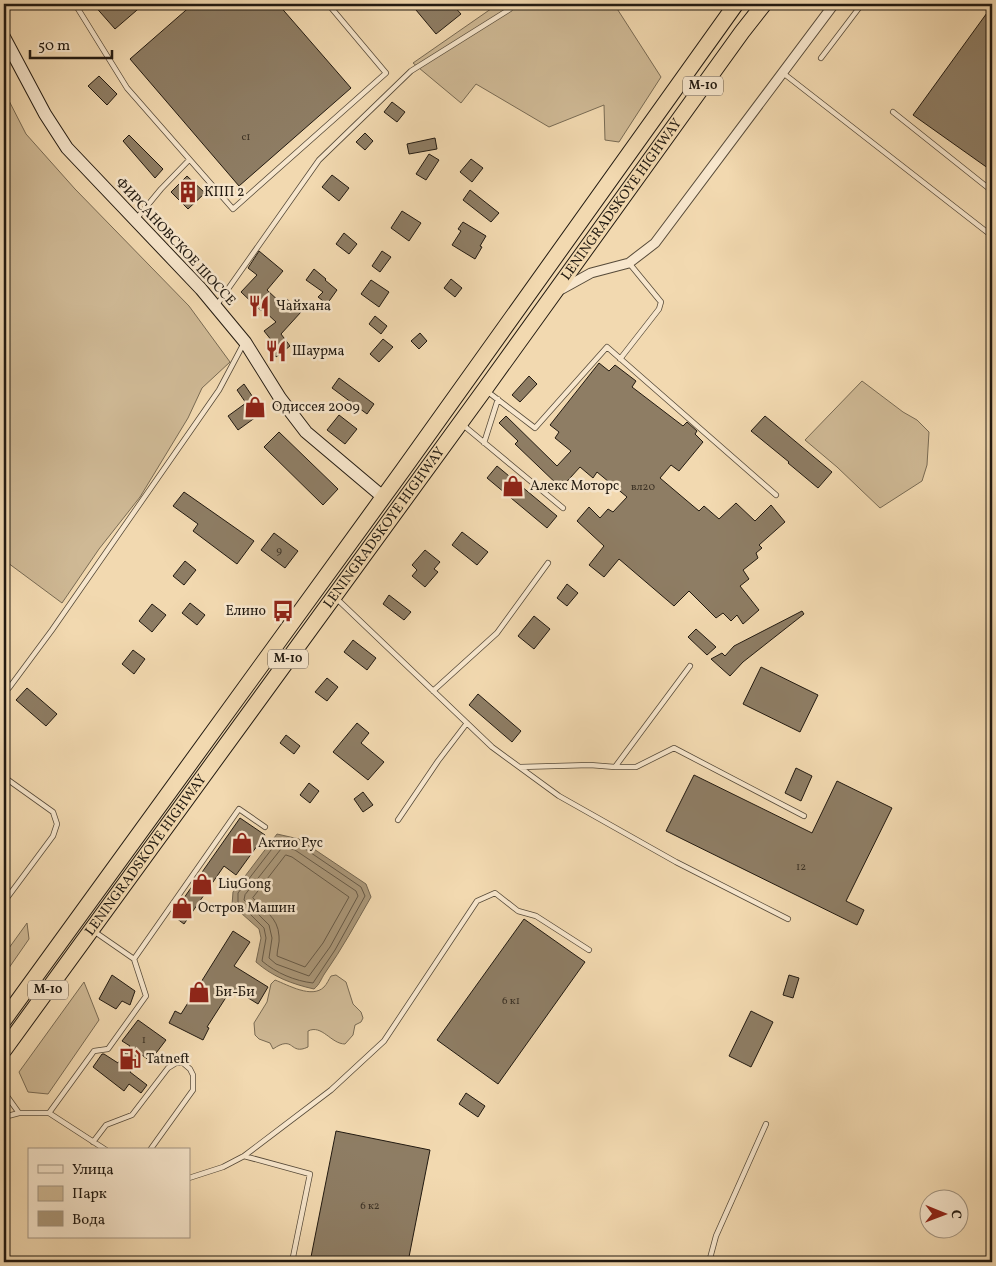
<svg xmlns="http://www.w3.org/2000/svg" width="996" height="1266" font-family="Vollkorn,serif">
  <rect width="100%" height="100%" fill="#f2d9b0"/>
  <filter id="stains"><feTurbulence type="fractalNoise" baseFrequency=".004" numOctaves="4"/><feColorMatrix values="0 0 0 0 .2 0 0 0 0 .09 0 0 0 0 .02 0 0 0 .5 -.17"/></filter>
  <radialGradient id="worn" r=".72"><stop offset=".6" stop-color="#630" stop-opacity="0"/><stop offset="1" stop-color="#630" stop-opacity=".3"/></radialGradient>
  <!-- green -->
  <path fill="#cfb995" stroke="#786a53" d="M498,4H614L661,77L619,142L605,140L604,105L549,127L476,84L461,103L413,63Z
    M4,91L26,134L75,189L189,306L230,362L202,388L188,418L140,497L99,549L62,603L4,560Z
    M862,381L903,412L917,420L929,432L927,465L922,481L880,508L837,467L805,440Z
    M27,923L29,939L4,975V955Z
    M336,975L346,982L353,1004L361,1012L363,1018L361,1022L355,1025L353,1035L345,1044C331,1044 322,1024 308,1031V1047C289,1056 295,1034 273,1049L270,1043L259,1039L255,1035L254,1023L267,1002L271,984L275,980C288,985 312,999 324,987C327,984 329,979 331,976Z
    M84,982L99,1020L48,1094L28,1092L19,1072Z"/>
  <!-- water -->
  <path fill="#ab987a" stroke="#746650" d="M277,834L299,839L366,884L371,897C356,923 342,949 325,973C321,979 320,984 314,989C292,984 273,977 256,962L261,938L259,929L232,905L233,892Z"/>
  <g fill="none" stroke-linecap="round" stroke-linejoin="round">
    <!-- shore -->
    <path stroke="#665946" stroke-width="1" d="M281,840L298,844L361,887L365,896L335,950L313,983C295,981 276,973 262,961L266,938L264,928L238,902V893L278,841Z
      M283,847L295,850L356,891L358,896L330,947L309,976L276,964L269,958L272,938L269,925L244,900L245,895Z
      M286,855L292,857L349,897L323,943L305,967L277,956C277,949 280,943 279,936C278,917 264,911 253,898Z"/>
  </g>
  <!-- building -->
  <path fill="#8e7d64" stroke="#221a11" d="M93,4H144L115,29Z
    M193,4H278L351,88L239,186L130,59Z
    M411,4H452L461,14L436,34Z
    M992,6V171L913,115Z
    M99,76L117,94L107,105L88,86Z
    M392,102L405,112L397,122L384,112Z
    M365,133L373,141L365,150L356,142Z
    M129,135L163,169L155,178L123,141Z
    M435,138L437,149L409,154L407,144Z
    M429,154L439,160L426,180L416,174Z
    M471,159L483,168L472,182L460,172Z
    M332,175L349,188L339,201L322,187Z
    M187,176L205,193L188,209L171,192Z
    M470,190L499,213L491,222L463,200Z
    M402,211L421,223L409,241L391,228Z
    M463,222L486,236L480,246L482,247L475,259L452,245L461,231L458,229Z
    M344,233L357,244L349,254L336,244Z
    M259,251L283,271L267,290L282,304L287,299L301,312L281,334L290,346L276,357L271,350L276,346L264,331L276,322L262,309L261,311L241,292L257,275L248,268Z
    M382,251L391,257L380,272L372,266Z
    M314,269L326,279L325,280L337,290L327,304L318,297L323,292L306,280Z
    M451,279L462,288L455,297L444,288Z
    M371,280L389,292L379,307L361,294Z
    M375,316L387,326L381,334L369,324Z
    M420,333L427,341L419,349L411,341Z
    M383,339L393,347L379,362L370,354Z
    M599,363L609,371L615,365L636,381L632,387L683,426L687,422L697,431L695,434L703,442L679,471L671,465L660,478L699,511L704,506L719,519L736,503L755,521L771,505L785,522L759,545L762,548L756,553L758,558L743,570L749,579L740,586L759,610L743,624L737,615L731,621L723,613L716,618L689,591L674,606L619,559L604,577L589,565L604,546L577,521L589,507L600,518L608,509L613,512L627,497L597,472L593,478L580,467L561,488L515,444L518,441L499,423L506,416L557,466L571,451L555,438L559,432L550,425Z
    M529,376L537,384L520,402L512,395Z
    M339,378L374,404L367,414L332,388Z
    M244,384L263,412L238,430L228,416L246,403L237,390Z
    M339,415L357,429L345,444L327,430Z
    M765,416L832,472L818,488L788,463L789,462L751,431Z
    M279,432L338,489L323,505L264,447Z
    M497,466L557,516L547,528L487,478Z
    M184,492L254,541L237,564L193,531L198,524L173,506Z
    M462,532L488,552L477,565L452,545Z
    M274,533L298,551L285,568L261,550Z
    M425,550L440,562L434,569L438,572L425,587L412,576L417,570L412,565Z
    M185,561L196,570L184,585L173,576Z
    M567,584L578,593L567,606L557,598Z
    M389,595L411,612L404,620L383,604Z
    M190,603L205,615L197,625L182,613Z
    M152,604L166,615L152,632L139,621Z
    M802,611L804,614L743,662L730,676L711,659L722,653L725,656L734,646Z
    M534,616L550,629L534,649L518,636Z
    M696,629L716,647L707,655L688,637Z
    M353,640L376,658L367,670L344,652Z
    M133,650L145,659L134,674L122,664Z
    M761,667L818,695L800,732L743,704Z
    M327,678L338,687L327,701L315,692Z
    M27,688L57,714L46,726L16,700Z
    M478,694L521,731L512,742L469,705Z
    M357,723L369,733L361,743L384,762L368,780L333,752Z
    M286,735L300,746L294,754L280,743Z
    M796,768L812,776L801,801L785,793Z
    M694,775L812,833L837,781L892,808L846,901L864,910L857,925L666,831Z
    M309,783L319,791L310,803L300,795Z
    M363,792L373,805L363,812L354,799Z
    M240,818L265,835L236,875L224,866L184,924L172,915Z
    M524,919L585,962L498,1084L437,1040Z
    M233,931L250,942L234,966L268,987L258,1004L232,988L207,1027L209,1028L203,1040L169,1023L175,1011L181,1014Z
    M112,975L135,991L130,1005L122,1001L116,1009L99,999Z
    M789,975L799,978L793,998L783,995Z
    M751,1011L773,1022L751,1067L729,1056Z
    M138,1020L166,1040L150,1061L142,1055L130,1072L147,1085L141,1093L129,1084L124,1091L93,1067L102,1054H104L118,1063L130,1046L122,1041Z
    M466,1093L485,1106L478,1117L459,1104Z
    M336,1131L430,1150L408,1262H310Z"/>
  <g fill="none" stroke-linecap="round" stroke-linejoin="round">
    <!-- service casing -->
    <g stroke="#564a39" stroke-width="6">
      <path id="service" d="M75,4L127,88L233,209L386,73L328,4
        M821,58L862,4
        M783,73L992,236
        M893,112L992,191
        M137,218L161,189L189,160
        M216,306L319,160L411,71L510,9L511,4
        M620,359L659,309L661,302L629,263
        M488,392L535,428L607,347L776,495
        M463,425L563,508
        M484,443L498,399
        M337,599L492,747L559,796L676,862L788,919
        M9,688L52,630L219,390L244,343
        M433,691L497,633L548,563
        M520,767L590,765L615,767L690,666
        M615,767H636L674,748L804,816
        M4,777L53,812L57,824L53,836L4,902
        M398,820L438,761L467,723
        M134,959L239,809L265,827
        M4,1092L19,1113
        M49,1113L94,1051L108,1049L146,996L134,959L95,932
        M4,1117L19,1113H49L106,1150
        M93,1142L106,1125L132,1115L168,1068L176,1063H183L190,1069L193,1075V1090L150,1150
        M244,1156L310,1174L292,1262
        M189,1178L223,1167L244,1156L331,1090L384,1041L477,901L495,893L518,911L536,916L589,950
        M709,1262L716,1236L766,1124"/>
    </g>
    <!-- minor casing -->
    <g stroke="#564a39" stroke-width="11">
      <path id="minor" d="M562,289L591,273L629,263L655,243L834,4"/>
    </g>
    <!-- secondary casing -->
    <g stroke="#221a11" stroke-width="14">
      <path id="secondary" d="M4,37L45,114L67,148L201,289L245,342L280,398L306,432L383,497"/>
    </g>
    <!-- trunk casing -->
    <g stroke="#221a11" stroke-width="17">
      <g id="trunk">
        <path d="M4,1020L403,470L736,4"/>
        <path id="s1" d="M4,1050L485,389L742,32L764,4"/>
      </g>
    </g>
    <!-- service -->
    <use href="#service" stroke="#f7e6cc" stroke-width="4.5"/>
    <!-- minor -->
    <use href="#minor" stroke="#f7e6cc" stroke-width="9"/>
    <!-- secondary -->
    <use href="#secondary" stroke="#f7e6cc" stroke-width="12"/>
    <!-- trunk -->
    <use href="#trunk" stroke="#f2d9b0" stroke-width="15"/>
  </g>
  <!-- icons -->
  <defs>
    <g id="building-bare" transform="scale(1.725)"><path d="M-4-6H4V6H1V3H-1V6H-4ZM-2.5-4.3h1.7v1.8h-1.7ZM.8-4.3h1.7v1.8H.8ZM-2.5-1h1.7V.8h-1.7ZM.8-1h1.7V.8H.8Z" fill="#8f2418" stroke="#f7e6cc" stroke-width="2.5" paint-order="stroke"/></g>
    <g id="restaurant-bare" transform="scale(1.725)"><path d="M-5-6h1v4h1v-4h1v4h1v-4h1v5L-1.5 .5V6h-2V.5L-5-1ZM5-6V6H3V1.5H1.5Q1.5-4 5-6Z" fill="#8f2418" stroke="#f7e6cc" stroke-width="2.5" paint-order="stroke"/></g>
    <g id="shop-bare" transform="scale(1.725)"><path d="M-5-2.5h2.3a2.7 3.5 0 0 1 5.4 0H5L5.5 6h-11ZM-1.5-2.5h3a1.5 2.3 0 0 0-3 0Z" fill="#8f2418" stroke="#f7e6cc" stroke-width="2.5" paint-order="stroke"/></g>
    <g id="bus-bare" transform="scale(1.725)"><path d="M-5-6H5V4H4V6H2V4H-2V6H-4V4H-5ZM-3.5-4V0h7V-4ZM-3.5 1.2v1.5H-2V1.2ZM2 1.2v1.5H3.5V1.2Z" fill="#8f2418" stroke="#f7e6cc" stroke-width="2.5" paint-order="stroke"/></g>
    <g id="fuel-bare" transform="scale(1.725)"><path d="M-5.5-6h7V0h2V4h1.3V-2.5L3-4.5l.8-.8L6-3V5H2.5V1h-1V6h-7ZM-4.2-4.7v3.2H.2V-4.7Z" fill="#8f2418" stroke="#f7e6cc" stroke-width="2.5" paint-order="stroke"/></g>
  </defs>
  <g fill-rule="evenodd">
    <use href="#building-bare" x="188" y="192"/>
    <use href="#restaurant-bare" x="259" y="306"/>
    <use href="#restaurant-bare" x="276" y="351"/>
    <use href="#shop-bare" x="255" y="407"/>
    <use href="#shop-bare" x="513" y="486"/>
    <use href="#bus-bare" x="283" y="611"/>
    <use href="#shop-bare" x="242" y="843"/>
    <use href="#shop-bare" x="202" y="884"/>
    <use href="#shop-bare" x="182" y="908"/>
    <use href="#shop-bare" x="199" y="992"/>
    <use href="#fuel-bare" x="130" y="1059"/>
  </g>
  <g text-anchor="middle" dominant-baseline="central" stroke-width="5" stroke-linejoin="round" paint-order="stroke">
    <!-- number labels -->
    <g font-size="11" fill="#3d3326">
      <text x="246" y="137">с1</text>
      <text x="643" y="487">вл20</text>
      <text x="279" y="551">9</text>
      <text x="801" y="867">12</text>
      <text x="511" y="1001">6 к1</text>
      <text x="144" y="1040">1</text>
      <text x="370" y="1206">6 к2</text>
    </g>
    <!-- shield labels -->
    <g fill="#f7e6cc" stroke="#625749" stroke-width="1">
      <rect x="683" y="76.5" width="40" height="19" rx="4"/>
      <rect x="268" y="649.5" width="40" height="19" rx="4"/>
      <rect x="28" y="980.5" width="40" height="19" rx="4"/>
    </g>
    <g font-size="12" font-weight="bold" fill="#221a11">
      <text x="703" y="86">М-10</text>
      <text x="288" y="659">М-10</text>
      <text x="48" y="990">М-10</text>
    </g>
    <!-- poi labels -->
    <g font-size="14" fill="#221a11" stroke="#f7e6cc" text-anchor="start">
      <text x="204" y="192">КПП 2</text>
      <text x="276" y="306">Чайхана</text>
      <text x="292" y="351">Шаурма</text>
      <text x="272" y="407">Одиссея 2009</text>
      <text x="530" y="486">Алекс Моторс</text>
      <text x="266" y="611" text-anchor="end">Елино</text>
      <text x="258" y="843">Актио Рус</text>
      <text x="218" y="884">LiuGong</text>
      <text x="198" y="908">Остров Машин</text>
      <text x="215" y="992">Би-Би</text>
      <text x="146" y="1059">Tatneft</text>
    </g>
    <!-- street labels -->
    <g font-size="14" fill="#221a11" stroke="#f7e6cc">
      <text stroke="none"><textPath href="#s1" startOffset="1051">LENINGRADSKOYE HIGHWAY</textPath></text>
      <text transform="translate(175 242) rotate(47)">ФИРСАНОВСКОЕ ШОССЕ</text>
      <text stroke="none"><textPath href="#s1" startOffset="646">LENINGRADSKOYE HIGHWAY</textPath></text>
      <text stroke="none"><textPath href="#s1" startOffset="241">LENINGRADSKOYE HIGHWAY</textPath></text>
    </g>
  </g>
  <!-- margin -->
  <rect width="996" height="1266" fill="none" stroke="#f2d9b0" stroke-width="20"/>
  <rect x="5" y="5" width="986" height="1256" fill="none" stroke="#221a11" stroke-width="2.5"/>
  <rect x="10" y="10" width="976" height="1246" fill="none" stroke="#221a11"/>
  <!-- legend -->
  <rect x="28" y="1148" width="162" height="90" fill="#f7e6cc" stroke="#a29481"/>
  <rect x="38" y="1165" width="25" height="8" fill="#f7e6cc" stroke="#a29481"/>
  <text x="72" y="1174" font-size="15" fill="#221a11">Улица</text>
  <rect x="38" y="1186" width="25" height="15" fill="#cfb995" stroke="#a29481"/>
  <text x="72" y="1198" font-size="15" fill="#221a11">Парк</text>
  <rect x="38" y="1211" width="25" height="15" fill="#ab987a" stroke="#a29481"/>
  <text x="72" y="1224" font-size="15" fill="#221a11">Вода</text>
  <!-- north arrow -->
  <g transform="translate(944 1214) rotate(91)"><circle r="24" fill="#f7e6cc" stroke="#a29481"/>
  <path d="M0-4L9 19L0 12L-9 19Z" fill="#8f2418"/>
  <text y="-8" font-size="14" font-weight="bold" text-anchor="middle" fill="#221a11">С</text>
  </g>
  <!-- scale -->
  <path d="M30 50v8h82v-8" fill="none" stroke="#221a11" stroke-width="2.5"/>
  <text x="38" y="50" font-size="15" fill="#221a11" stroke="#f7e6cc" stroke-width="4" paint-order="stroke">50 m</text>
  <rect width="100%" height="100%" filter="url(#stains)"/>
  <rect width="100%" height="100%" fill="url(#worn)"/>
</svg>
